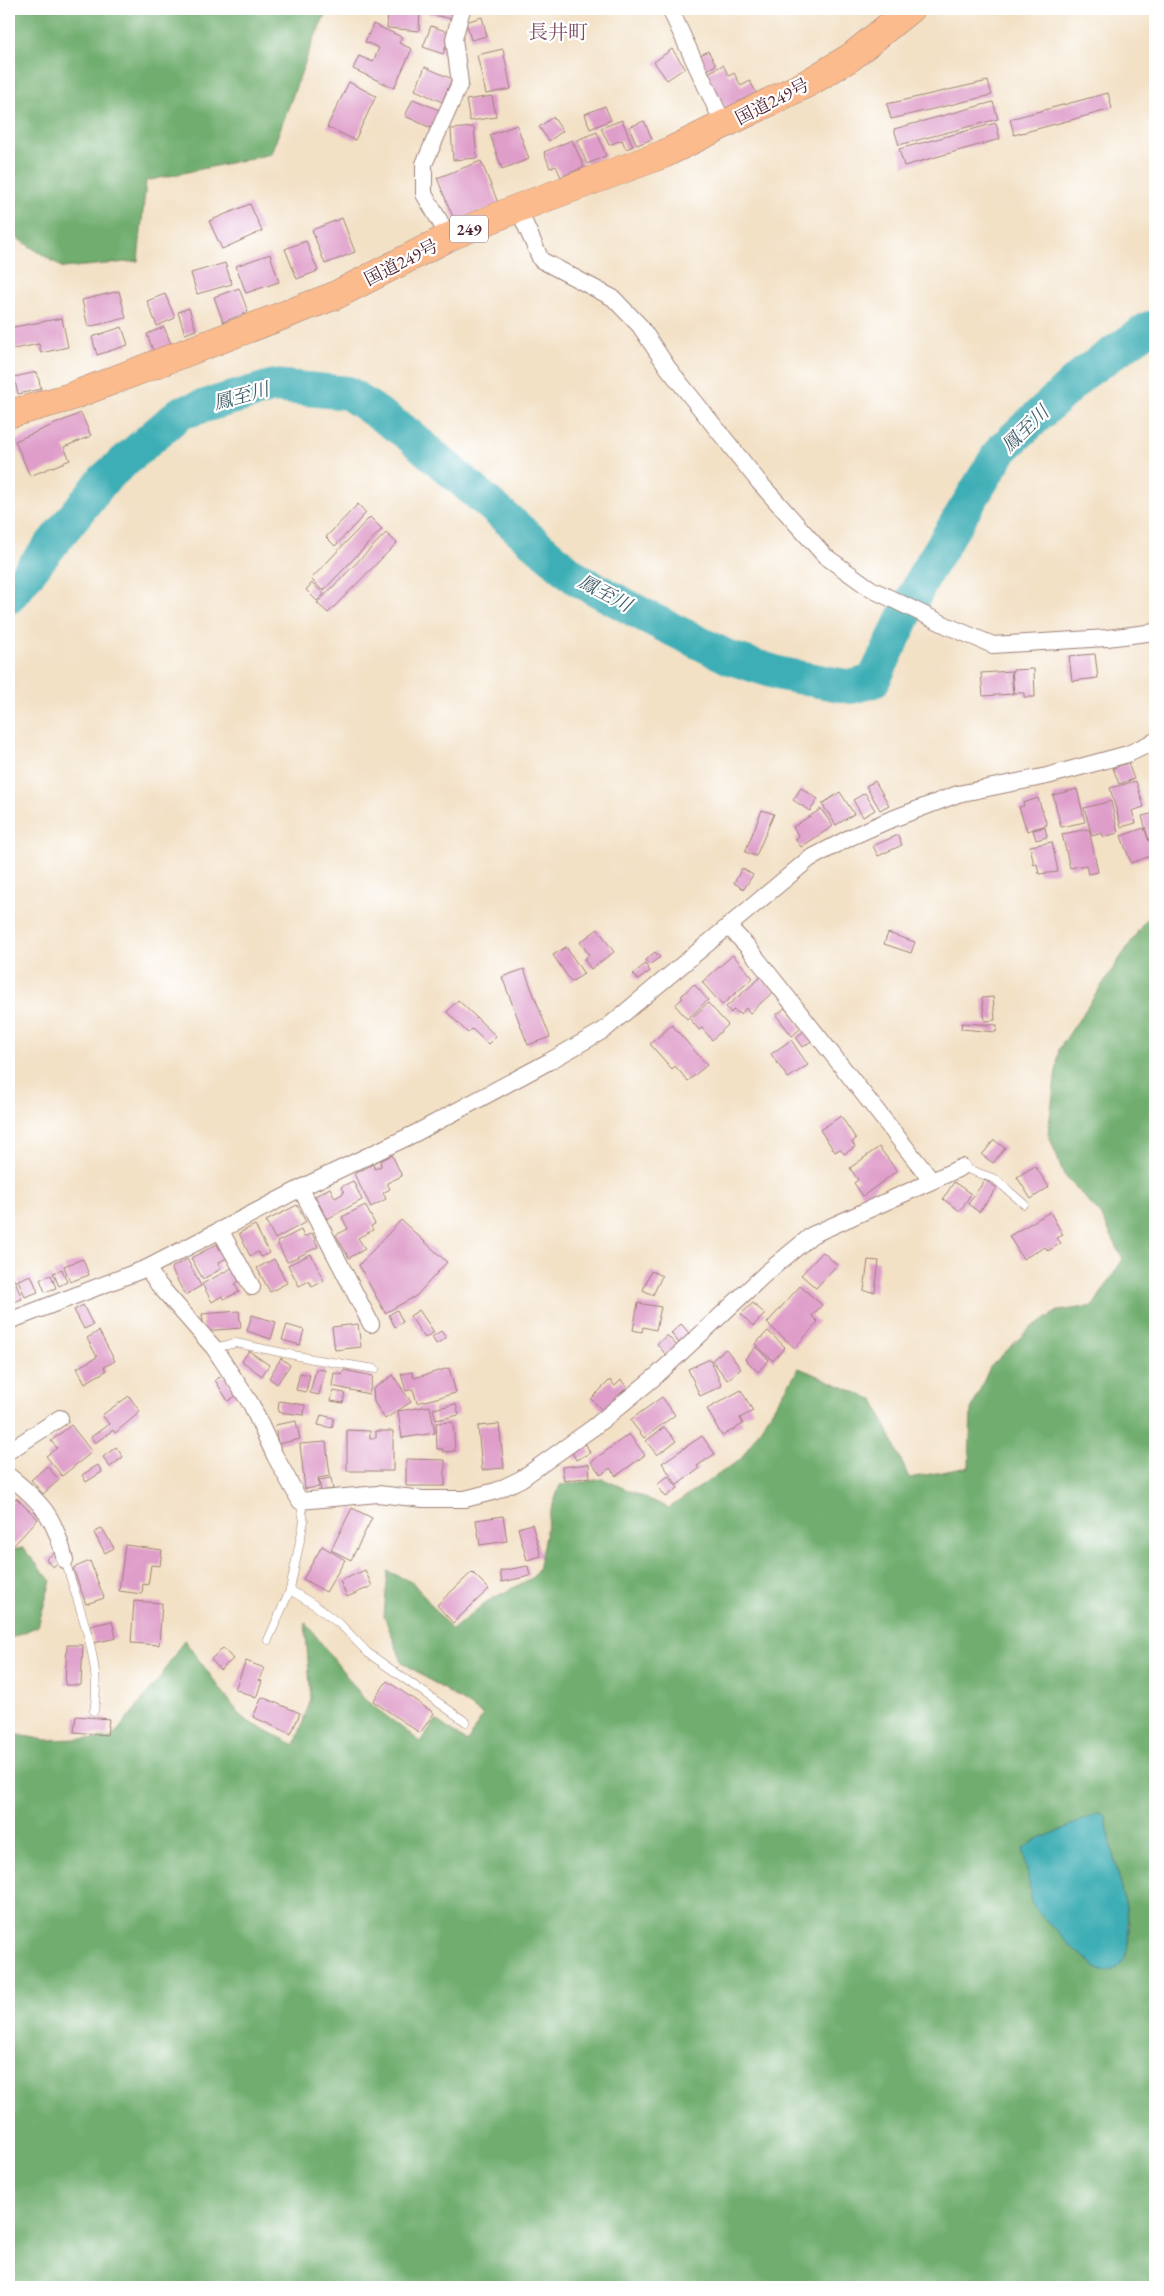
<svg xmlns="http://www.w3.org/2000/svg" width="1164" height="2296" font-family="'EB Garamond','Noto Serif JP',serif">
  <rect width="100%" height="100%" fill="#fff"/>
  <filter id="ink" filterUnits="userSpaceOnUse"><feTurbulence type="fractalNoise" baseFrequency=".02" numOctaves="2"/><feDisplacementMap in="SourceGraphic" scale="10" xChannelSelector="R" yChannelSelector="G"/><feConvolveMatrix kernelMatrix="1 2 1 2 8 2 1 2 1" color-interpolation-filters="sRGB"/></filter>
  <filter id="wash" filterUnits="userSpaceOnUse"><feTurbulence type="fractalNoise" baseFrequency=".0096" numOctaves="4" result="noise"/><feDisplacementMap in="SourceGraphic" scale="20" xChannelSelector="R" yChannelSelector="G"/><feGaussianBlur stdDeviation="1.12" result="paint"/><feColorMatrix in="noise" values="0 0 0 0 0 0 0 0 0 0 0 0 0 0 0 0 0 1.4 0 .05"/><feComposite in="paint" operator="in"/></filter>
  <g filter="url(#wash)">
    <rect width="100%" height="100%" fill="#f3e1c6"/>
    <!-- forest -->
    <path fill="#6fad6e" stroke="#5c664c" fill-rule="evenodd" d="M9,9H328L313,41L271,154L146,181L138,261L63,268L9,233Z
      M1155,910V2287H9V1733L45,1740L112,1738L160,1678L184,1640L243,1719L295,1745L311,1699L305,1622L365,1700L421,1742L436,1720L467,1742L483,1715L402,1662L384,1616L388,1571L413,1583L452,1630L486,1602L532,1578L538,1570L549,1516L560,1485L603,1479L669,1508L741,1459L799,1368L874,1400L909,1478L969,1467L971,1410L990,1367L1029,1329L1058,1311L1093,1306L1123,1259L1101,1215L1064,1175L1048,1133L1059,1049L1143,924ZM1106,1816L1109,1840L1123,1893L1129,1924V1935L1126,1955L1023,1849Z
      M23,1548L51,1581L38,1626L9,1639V1550Z"/>
    <!-- water -->
    <path fill="#3caeb5" stroke="#436670" d="M1099,1813L1106,1816C1107,1825 1108,1834 1110,1843C1116,1870 1143,1945 1118,1967C1116,1969 1110,1971 1107,1972L1098,1968L1075,1950L1033,1907L1023,1849L1033,1842Z"/>
    <g fill="none" stroke-linecap="round" stroke-linejoin="round">
      <!-- river -->
      <path stroke="#3caeb5" stroke-width="34" d="M9,597L104,479L180,413L274,386L348,393L408,434L577,579L649,618L730,658L781,674L851,687L873,681L925,574L1001,450L1083,374L1149,328L1155,327"/>
    </g>
    <g id="blocks">
      <!-- building -->
      <path fill="#df9eca" d="M388,9H420L419,31L387,28Z
        M429,9H456L453,19L428,14Z
        M630,9H652V10L630,12Z
        M482,17L487,36L471,40L466,22Z
        M373,24L402,37L399,43L412,49L394,88L353,69L359,56L373,62L379,48L365,42Z
        M431,26L451,33L443,54L423,47Z
        M503,49L511,89L486,94L477,55Z
        M672,49L685,68L667,80L654,62Z
        M708,51L716,65L707,70L699,56Z
        M723,65L729,76L734,73L741,86L750,81L759,98L728,114L706,74Z
        M425,67L452,79L442,102L415,90Z
        M988,81L992,95L891,119L887,104Z
        M349,82L376,96L355,140L327,127Z
        M1108,93L1112,109L1014,135L1010,119Z
        M492,96L496,117L470,121L466,100Z
        M413,99L439,110L431,128L405,116Z
        M993,102L998,119L899,145L894,129Z
        M605,106L611,120L590,129L585,114Z
        M553,117L563,131L549,141L539,127Z
        M622,120L633,146L626,149L622,140L609,145L601,128Z
        M644,121L652,139L637,145L629,127Z
        M996,123L1000,139L904,166L899,149Z
        M517,125L529,159L502,169L490,135Z
        M474,127L477,158L453,160L451,129Z
        M597,132L606,156L587,164L577,140Z
        M572,140L584,167L561,177L556,166L550,168L544,152Z
        M481,161L499,205L455,222L437,178Z
        M250,204L262,231L222,249L209,221Z
        M342,218L355,252L325,264L312,230Z
        M306,241L318,271L297,279L285,249Z
        M270,254L279,282L246,293L236,266Z
        M225,263L232,284L197,294L191,273Z
        M239,288L248,312L223,322L214,297Z
        M119,291L126,318L88,327L82,300Z
        M165,294L175,318L157,326L147,301Z
        M189,308L196,330L185,334L178,312Z
        M62,318L68,347L41,353L39,344L9,350V328Z
        M122,327L128,345L97,355L92,337Z
        M164,327L172,346L154,353L147,334Z
        M37,372L41,389L18,394L14,377Z
        M81,413L91,436L64,447L70,460L30,476L15,441Z
        M358,504L366,513L335,546L326,537Z
        M370,517L382,529L323,591L311,579Z
        M386,533L397,543L328,613L317,603Z
        M312,583L324,594L317,601L306,590Z
        M1095,654L1098,678L1072,681L1069,656Z
        M1034,669L1035,697H1024V693H1014L1012,670Z
        M1011,671L1013,694L983,696L981,673Z
        M1128,763L1134,779L1119,784L1113,768Z
        M875,781L889,805L880,810L866,786Z
        M1136,781L1144,807L1132,811L1136,823L1121,827L1110,788Z
        M801,788L818,799L810,811L793,800Z
        M1077,789L1085,822L1061,827L1053,795Z
        M840,792L854,814L836,825L822,804Z
        M865,793L875,810L863,817L853,800Z
        M1038,798L1047,825L1027,831L1019,807L1024,806L1023,803Z
        M1111,801L1118,833L1103,837L1102,833L1092,836L1084,808Z
        M821,809L833,826L801,847L795,839L799,837L793,827Z
        M762,810L774,814L756,856L745,852Z
        M1155,813V843L1150,844L1153,855L1131,863L1121,836L1144,828L1149,841L1142,816Z
        M1045,827L1047,837L1036,840L1033,830Z
        M1089,829L1098,872L1088,874L1086,865L1070,868L1062,834Z
        M898,835L902,845L878,856L873,846Z
        M1052,842L1058,872L1039,874L1037,864L1034,865L1030,846Z
        M742,868L753,875L744,889L734,883Z
        M598,929L614,952L591,969L584,959L589,955L580,942Z
        M888,933L915,942L911,953L884,944Z
        M566,947L584,974L571,982L553,955Z
        M655,952L660,957L649,965L645,960Z
        M733,955L753,978L722,1005L702,982Z
        M645,964L650,971L638,980L633,974Z
        M524,969L550,1037L528,1045L502,977Z
        M761,977L774,991L750,1013L746,1008L741,1014L733,1010L731,1013L726,1007Z
        M694,984L708,1000L687,1019L675,1005L683,998L681,996Z
        M993,997L995,1020L985,1021L982,998Z
        M458,1000L496,1036L488,1044L472,1029L468,1033L447,1012Z
        M708,1003L728,1025L712,1040L702,1028L699,1030L690,1019Z
        M785,1008L801,1028L792,1036L776,1015Z
        M962,1023L997,1025L996,1032L961,1029Z
        M672,1025L707,1065L688,1081L675,1066L672,1069L650,1044Z
        M804,1031L811,1041L803,1047L796,1037Z
        M791,1040L808,1065L788,1078L771,1054Z
        M841,1116L856,1139L852,1142L855,1147L844,1154L840,1149L835,1152L820,1130Z
        M994,1140L1005,1148L993,1163L982,1155Z
        M879,1147L897,1171L863,1196L854,1183L858,1180L850,1168Z
        M392,1155L402,1176L387,1183L390,1189L383,1193L386,1199L371,1207L354,1174L373,1164L375,1169L381,1166L380,1161Z
        M1035,1166L1049,1187L1031,1199L1017,1177Z
        M985,1180L997,1188L979,1212L968,1204Z
        M353,1181L362,1200L327,1219L315,1196L330,1188L335,1198L344,1193L341,1187Z
        M954,1182L971,1194L960,1211L943,1199Z
        M297,1205L306,1222L275,1239L266,1221Z
        M365,1205L375,1224L371,1226L373,1230L358,1238L365,1249L349,1258L336,1235L348,1229L342,1217Z
        M1050,1212L1063,1235L1057,1238L1061,1243L1048,1251L1045,1247L1023,1259L1009,1236Z
        M401,1220L447,1262L416,1296L385,1313L359,1265Z
        M255,1225L269,1253L261,1257L258,1252L250,1256L239,1233Z
        M301,1230L304,1237L312,1233L318,1247L287,1262L277,1242Z
        M217,1244L220,1250L225,1247L230,1256L218,1263L221,1269L203,1279L191,1258Z
        M823,1252L837,1265L816,1288L801,1275Z
        M311,1254L324,1281L312,1287L309,1281L299,1286L288,1265Z
        M83,1259L89,1275L70,1282L64,1266Z
        M187,1259L201,1286L185,1295L171,1268Z
        M274,1259L287,1283L270,1292L257,1268Z
        M868,1260L879,1261L875,1292L864,1291Z
        M232,1268L239,1281L235,1284L239,1292L224,1299L222,1296L212,1302L202,1284Z
        M62,1269L67,1282L59,1286L53,1273Z
        M651,1271L662,1276L653,1295L643,1290Z
        M31,1275L38,1292L25,1297L18,1280Z
        M51,1275L56,1288L45,1292L40,1279Z
        M15,1280L22,1299L9,1304V1283Z
        M800,1286L822,1305L812,1316L818,1322L795,1348L767,1323Z
        M638,1303L661,1307L656,1330L643,1327L642,1332L633,1330Z
        M753,1303L765,1314L753,1326L741,1314Z
        M83,1305L93,1325L84,1329L74,1310Z
        M397,1310L403,1322L395,1327L389,1315Z
        M419,1310L434,1332L425,1338L410,1316Z
        M239,1311L241,1328L204,1331L202,1314Z
        M252,1315L276,1322L271,1339L247,1331Z
        M358,1324L361,1347L335,1350L332,1327Z
        M681,1324L690,1334L679,1343L671,1333Z
        M287,1325L304,1330L300,1345L282,1340Z
        M99,1331L115,1361L104,1367L106,1371L85,1383L77,1368L97,1357L87,1338Z
        M441,1331L446,1338L436,1344L432,1337Z
        M768,1331L785,1347L773,1361L755,1344Z
        M667,1335L677,1346L666,1355L657,1344Z
        M756,1347L769,1360L758,1372L745,1359Z
        M726,1349L741,1369L727,1380L712,1360Z
        M249,1351L269,1365L262,1376L242,1361Z
        M281,1358L290,1365L277,1384L269,1378Z
        M710,1359L722,1386L700,1396L688,1369Z
        M449,1368L456,1393L417,1403L413,1389L406,1391L401,1374L412,1372L414,1378Z
        M316,1369L325,1370L319,1395L310,1393Z
        M344,1370L373,1376L369,1394L332,1386L334,1373L342,1375Z
        M300,1373L310,1375L306,1392L296,1390Z
        M224,1375L237,1395L228,1401L215,1380Z
        M393,1375L411,1402L385,1419L374,1402L373,1389Z
        M610,1380L615,1386L621,1380L627,1387L603,1411L591,1399Z
        M741,1390L753,1411L740,1418L743,1424L722,1436L707,1409Z
        M333,1391L345,1393L343,1403L331,1401Z
        M129,1396L140,1412L115,1433L113,1430L95,1443L91,1437L109,1424L102,1415Z
        M662,1397L675,1415L644,1438L630,1420Z
        M279,1401L305,1405L304,1415L278,1412Z
        M456,1404L459,1415L436,1420L433,1409Z
        M430,1406L435,1433L402,1438L398,1411Z
        M321,1415L334,1418L332,1428L318,1425Z
        M296,1421L300,1439L278,1444L275,1425Z
        M453,1422L455,1451L443,1452V1449H437L436,1423Z
        M499,1424L504,1468L482,1470L478,1426Z
        M71,1425L92,1452L62,1476L46,1456L57,1448L51,1441Z
        M664,1427L676,1441L657,1455L646,1441Z
        M347,1430L370,1431V1438H376V1431H393V1471H347Z
        M629,1434L645,1455L616,1476L610,1468L601,1475L591,1462Z
        M702,1436L715,1454L697,1466L699,1469L677,1485L662,1463Z
        M326,1442L330,1476L318,1478L319,1487L305,1489L300,1444Z
        M586,1444L590,1453L576,1460L572,1452Z
        M116,1447L123,1457L110,1467L103,1457Z
        M406,1459L445,1460V1486H406Z
        M589,1464L590,1477L564,1481L562,1467Z
        M98,1465L102,1472L86,1482L82,1475Z
        M47,1466L59,1480L43,1494L31,1480Z
        M668,1476L678,1488L666,1497L657,1485Z
        M331,1478L333,1489L321,1491L319,1480Z
        M16,1498L38,1519L14,1545L9,1540V1506Z
        M352,1508L372,1518L351,1560L331,1550Z
        M503,1516L507,1541L480,1545L476,1520Z
        M532,1524L541,1556L527,1560L518,1528Z
        M102,1528L114,1548L105,1553L94,1533Z
        M125,1545L162,1550L160,1566L151,1565L148,1585L143,1584L142,1594L119,1591Z
        M322,1546L345,1560L326,1592L303,1579Z
        M54,1553L60,1562L52,1567L46,1559Z
        M90,1561L104,1598L86,1604L73,1568Z
        M528,1566L530,1576L502,1582L500,1571Z
        M365,1570L372,1586L347,1597L340,1581Z
        M472,1572L489,1589L453,1623L437,1605Z
        M134,1601L162,1603L159,1645L131,1643Z
        M112,1621L116,1638L94,1643L90,1626Z
        M67,1645H83L81,1685H65Z
        M223,1648L233,1659L220,1670L211,1659Z
        M246,1661L264,1668L259,1680L262,1681L256,1698L235,1689Z
        M387,1681L434,1713L420,1733L373,1701Z
        M262,1697L300,1713L291,1734L253,1717Z
        M76,1716L109,1719L107,1735L74,1732Z"/>
    </g>
  </g>
  <g filter="url(#ink)">
    <use href="#blocks" fill-opacity="0" stroke="#9e8078" stroke-width="1"/>
    <g fill="none" stroke-linecap="round" stroke-linejoin="round">
      <!-- lane casing -->
      <g stroke="#9e8078" stroke-width="9">
        <path id="lane" d="M962,1167L995,1179L1024,1204
          M214,1348L236,1343L313,1359L375,1369
          M65,1560C78,1606 103,1663 94,1711
          M290,1590L316,1606L342,1626L368,1653L466,1722
          M268,1640L290,1590L304,1521L300,1501"/>
      </g>
      <!-- street casing -->
      <g stroke="#9e8078" stroke-width="18">
        <path id="street" d="M670,9L724,125
          M518,208L541,260L613,298L640,326L668,368L759,482L825,556L871,589L950,627L993,645L1107,638L1155,632
          M449,237L424,194V164L460,83L454,39L462,9
          M932,1181L962,1167
          M301,1189L371,1324
          M220,1230L252,1287
          M147,1268L158,1284L214,1348L251,1404L275,1456L300,1501L378,1494L423,1499H465L496,1491L521,1479L594,1427L656,1376L765,1274L812,1235L932,1181L747,946L728,926
          M9,1321L147,1268L311,1183L414,1134L548,1062L604,1030L809,859L851,837L887,821L958,794L1047,776L1128,754L1155,741
          M9,1451L60,1418
          M9,1476C43,1503 55,1518 65,1560"/>
      </g>
      <!-- highway casing -->
      <g stroke="#9e8078" stroke-width="29">
        <path id="highway" d="M9,414L67,398L334,296L449,237L518,208L664,154L808,83L851,57L910,9"/>
      </g>
      <!-- lane -->
      <use href="#lane" stroke="#fff" stroke-width="8"/>
      <!-- street -->
      <use href="#street" stroke="#fff" stroke-width="16"/>
      <!-- highway -->
      <use href="#highway" stroke="#fbbb8d" stroke-width="28"/>
    </g>
  </g>
  <g text-anchor="middle" dominant-baseline="central" stroke-width="4.5" stroke-linejoin="round" paint-order="stroke">
    <!-- shield labels -->
    <rect fill="#fff" stroke="#80626b" stroke-width="1" x="450" y="215.5" width="38" height="27" rx="4"/>
    <g font-size="16" font-weight="bold" fill="#4a1f2b">
      <text x="469" y="229">249</text>
    </g>
    <!-- street labels -->
    <g font-size="18" fill="#4a1f2b" stroke="#fff">
      <text transform="translate(772 101) rotate(-27)">国道249号</text>
      <text transform="translate(401 262) rotate(-27)">国道249号</text>
    </g>
    <!-- water labels -->
    <g font-size="19" font-style="italic" fill="#445f69" stroke="#fff">
      <text transform="translate(241 396) rotate(-15)">鳳至川</text>
      <text transform="translate(1025 429) rotate(-44)">鳳至川</text>
      <text transform="translate(605 593) rotate(28)">鳳至川</text>
    </g>
    <!-- quarter labels -->
    <g font-size="20" fill="#7e4b63" stroke="#fff">
      <text x="558" y="32">長井町</text>
    </g>
  </g>
  <!-- margin -->
  <rect width="1164" height="2296" fill="none" stroke="#fff" stroke-width="30"/>
</svg>
